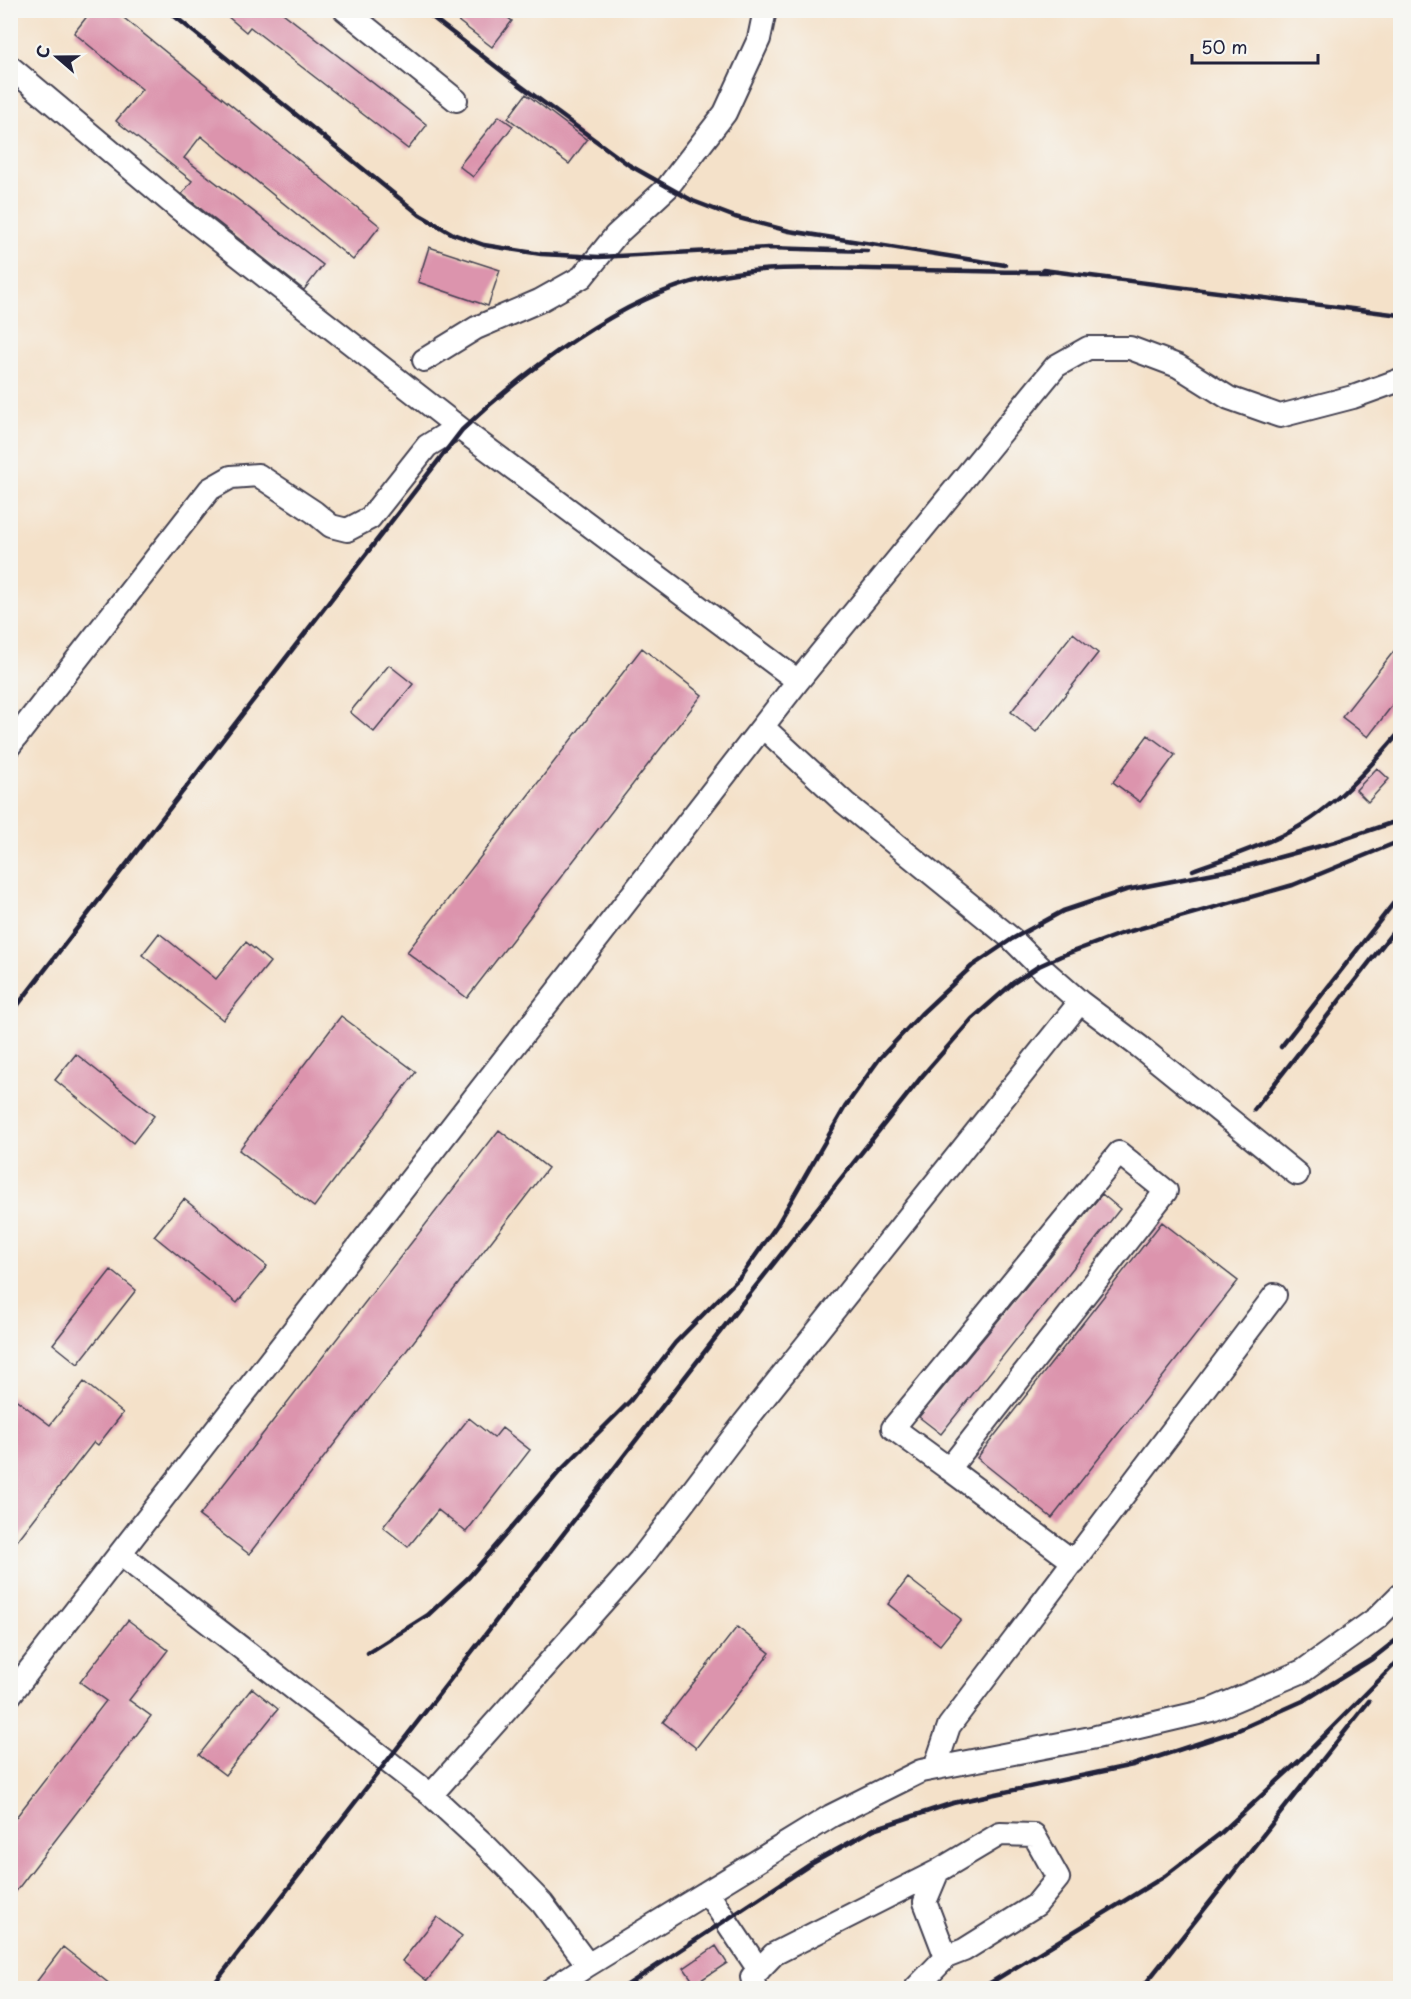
<svg xmlns="http://www.w3.org/2000/svg" width="1411" height="1999" font-family="'Playpen Sans',sans-serif">
  <rect width="100%" height="100%" fill="#f6f6f2"/>
  <filter id="ink" filterUnits="userSpaceOnUse"><feTurbulence type="fractalNoise" baseFrequency=".0167" numOctaves="2"/><feDisplacementMap in="SourceGraphic" scale="12" xChannelSelector="R" yChannelSelector="G"/><feConvolveMatrix kernelMatrix="1 2 1 2 8 2 1 2 1" color-interpolation-filters="sRGB"/></filter>
  <filter id="wash" filterUnits="userSpaceOnUse"><feTurbulence type="fractalNoise" baseFrequency=".008" numOctaves="4" result="noise"/><feDisplacementMap in="SourceGraphic" scale="24" xChannelSelector="R" yChannelSelector="G"/><feGaussianBlur stdDeviation="1.35" result="paint"/><feColorMatrix in="noise" values="0 0 0 0 0 0 0 0 0 0 0 0 0 0 0 0 0 1.4 0 .05"/><feComposite in="paint" operator="in"/></filter>
  <g filter="url(#wash)">
    <rect width="100%" height="100%" fill="#f4e1c9"/>
    <g id="blocks">
      <!-- building -->
      <path fill="#dc94ad" d="M92,10H114L380,226L353,260L201,136L184,158L323,265L304,290L182,194L192,181L116,121L142,89L74,33Z
        M220,10H279L427,125L408,149L250,27L246,32Z
        M444,10H498L512,21L492,47Z
        M526,94L587,140L569,164L508,118Z
        M499,116L513,126L473,177L459,166Z
        M429,247L500,270L488,306L418,282Z
        M1073,633L1098,653L1036,732L1011,712Z
        M1401,642V694L1368,737L1342,717Z
        M642,648L702,695L467,998L407,952Z
        M389,665L413,684L374,732L350,712Z
        M1148,735L1175,755L1140,802L1113,782Z
        M1377,768L1389,779L1368,802L1356,790Z
        M159,933L216,979L246,942L270,962L223,1020L142,955Z
        M341,1016L416,1072L314,1207L239,1150Z
        M76,1054L154,1116L133,1143L55,1080Z
        M499,1130L548,1168L249,1554L199,1516Z
        M1102,1194L1120,1209L941,1434L919,1417Z
        M184,1199L267,1266L237,1303L154,1236Z
        M1162,1222L1238,1281L1052,1518L977,1458Z
        M111,1270L136,1290L78,1364L53,1344Z
        M84,1382L123,1413L98,1445L94,1442L10,1550V1395L50,1425Z
        M469,1418L494,1438L502,1428L530,1450L466,1532L438,1510L408,1547L383,1527Z
        M908,1578L961,1619L940,1645L888,1604Z
        M128,1620L168,1650L129,1700L151,1716L10,1899V1825L106,1701L80,1682Z
        M737,1627L770,1653L696,1748L663,1722Z
        M252,1688L278,1709L225,1775L199,1755Z
        M437,1917L462,1936L427,1981L402,1961Z
        M716,1946L727,1963L695,1984L684,1968Z
        M63,1947L116,1989H31Z"/>
    </g>
  </g>
  <g filter="url(#ink)">
    <use href="#blocks" fill-opacity="0" stroke="#423f50" stroke-width="1.5"/>
    <g fill="none" stroke-linecap="round" stroke-linejoin="round">
      <!-- minor casing -->
      <g stroke="#423f50" stroke-width="26">
        <path id="minor" d="M345,10L456,100
          M10,67L178,208L462,430L798,681
          M424,360L476,328L539,301L582,277L616,235L667,188L725,113L759,39L765,10
          M763,727L845,803L1012,939L1039,966L1080,1002L1140,1047L1297,1174
          M10,745L210,489L231,477L258,475L314,512L331,526L347,530L370,518L427,446L458,427
          M949,1469L893,1428L1119,1153L1166,1191L949,1469L1074,1562
          M120,1554L431,1795L487,1847L542,1903L588,1965
          M10,1695L798,681L1056,366L1088,348H1130L1178,366L1229,398L1280,416L1353,397L1400,380
          M935,1768L949,1726L1275,1295
          M431,1795L640,1560L744,1423L1080,1002
          M1000,1834L1034,1835L1058,1878L1036,1905L964,1950L946,1957L925,1902L938,1871Z
          M707,1892L759,1970
          M553,1988L588,1965L831,1816L921,1771L1096,1737L1211,1710L1303,1671L1377,1618L1400,1595
          M755,1988L752,1977L774,1954L938,1871
          M916,1988L946,1957"/>
      </g>
      <!-- minor -->
      <use href="#minor" stroke="#fff" stroke-width="22"/>
      <!-- rail -->
      <path stroke="#22223b" stroke-width="4.5" d="M167,10L420,215L453,234L484,245L541,254L599,257L768,248L867,251
        M423,10L521,86L629,165L693,201L735,217L789,231L1005,265
        M1043,270L1400,315
        M1193,870C1226,858 1260,847 1291,831C1332,810 1371,766 1400,732
        M10,1015L462,430C523,372 623,296 707,278C760,266 815,268 870,269C930,270 991,272 1052,272
        M1281,1047L1400,895
        M1254,1110L1400,923
        M368,1653L428,1615L469,1577L560,1471L631,1400L675,1343L741,1276L777,1225L845,1107L880,1058L921,1014L972,966L1012,939L1063,911L1126,890L1240,868L1335,842L1400,820
        M211,1988L744,1301L923,1075L972,1019L1013,983L1039,966L1061,956L1120,934L1293,885L1400,841
        M623,1988L811,1864L874,1829L953,1803L1133,1765L1236,1731L1305,1700L1372,1659L1400,1637
        M982,1988L1165,1876L1221,1833L1299,1761L1400,1659
        M1142,1988L1369,1701"/>
    </g>
  </g>
  <!-- margin -->
  <rect width="1411" height="1999" fill="none" stroke="#f6f6f2" stroke-width="36"/>
  <!-- north arrow -->
  <g transform="translate(57 57) rotate(290)" stroke="#f6f6f2" stroke-width="4.5" paint-order="stroke">
  <path d="M0-4.5L10 22L0 15L-10 22Z" fill="#22223b"/>
  <text y="-9" font-size="16" font-weight="bold" text-anchor="middle" fill="#22223b">С</text>
  </g>
  <!-- scale -->
  <path d="M1192 54v9h126v-9" fill="none" stroke="#22223b" stroke-width="3"/>
  <text x="1201" y="54" font-size="18" fill="#22223b" stroke="#f6f6f2" stroke-width="4.5" paint-order="stroke">50 m</text>
</svg>
